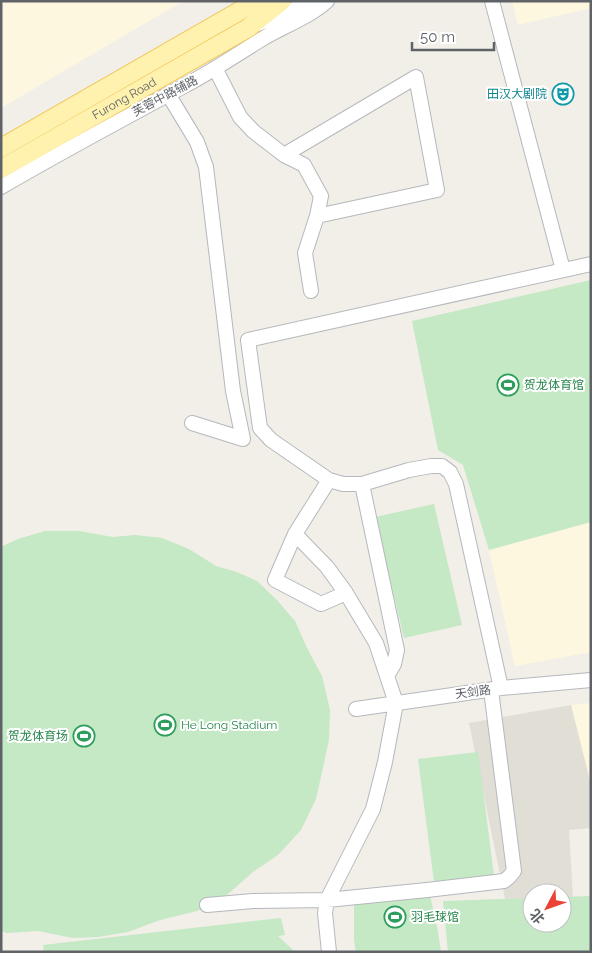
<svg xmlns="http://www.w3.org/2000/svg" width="592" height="953" font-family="Raleway,'Noto Sans SC',sans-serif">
  <rect width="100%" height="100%" fill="#f1efe8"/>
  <!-- commercial -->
  <path fill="#fef7e0" d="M1,1H183L1,108Z
    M512,1H591V8L518,25Z
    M591,522V652L515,666L489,550Z
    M591,703V785L571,705Z"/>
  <!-- education -->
  <path fill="#e1ded6" d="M571,705L591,785V828L569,830L573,897H562V893H532V898L505,899L469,723Z"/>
  <!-- green -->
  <path fill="#c5e8c5" d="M591,280V522L489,550L463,465L438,450L412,321Z
    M434,504L462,625L404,638L375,517Z
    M45,531H79L113,537L135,535L162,538L189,549L216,566L237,572L257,581L277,600L295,621L307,648L322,676L330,710L329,740L316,799L301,830L278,855L253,872L228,894L197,911L160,920L128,932L98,937L73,938L38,931L7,933L1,931V547L18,539Z
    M478,752L494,875L434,882L418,759Z
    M430,895L438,932L441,952H356L354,940V903Z
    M591,896V952H448L443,901L532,898V923H562V897Z
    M281,918L285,935L278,936L295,952H44L43,945Z"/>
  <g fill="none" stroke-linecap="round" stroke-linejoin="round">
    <!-- minor casing -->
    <g stroke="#b5b8bc" stroke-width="16">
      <path id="minor" d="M492,1L563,270
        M258,24L285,14L310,1
        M215,68L240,117L253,131L284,155L304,165L321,196L317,216L305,253L311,291
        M168,94L197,142L206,167L233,391L243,439L192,423
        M284,155L416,77L437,190L317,216
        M1,187C61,152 123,119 184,86C211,72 236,55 262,39C283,26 308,18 327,1
        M329,480L343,484H362L409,470L431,466H442L450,472L456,484L501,688
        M362,484L397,650L394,664L387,676
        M295,534L327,567L346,593L376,643L396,703L385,762L373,809L327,900L325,913L329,952
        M346,593L321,604L275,580L295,534L329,480L271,440L260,428L248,340L591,264
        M356,709L501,688L591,680
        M207,905L253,901L327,900L427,890L504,881L509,877L514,871L491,690"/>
    </g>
    <!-- major casing -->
    <g stroke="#f2c960" stroke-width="20">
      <g id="major">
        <path d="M1,148L257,1"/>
        <path id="s1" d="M1,169L248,28L282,1"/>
      </g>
    </g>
    <!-- minor -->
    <use href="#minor" stroke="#fff" stroke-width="14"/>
    <!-- major -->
    <use href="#major" stroke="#fff2af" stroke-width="18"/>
  </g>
  <!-- icons -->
  <defs>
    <g id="theatre-ring" transform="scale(1.125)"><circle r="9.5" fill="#fff" stroke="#0f9aa8" stroke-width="1.5"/><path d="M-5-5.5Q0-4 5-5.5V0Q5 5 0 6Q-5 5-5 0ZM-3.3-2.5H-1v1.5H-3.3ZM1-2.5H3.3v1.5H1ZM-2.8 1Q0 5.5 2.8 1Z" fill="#0f9aa8"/></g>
    <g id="stadium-ring" transform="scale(1.125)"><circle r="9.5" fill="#fff" stroke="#2e9e5b" stroke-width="1.5"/><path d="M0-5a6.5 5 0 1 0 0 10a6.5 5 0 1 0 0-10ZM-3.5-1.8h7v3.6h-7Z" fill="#2e9e5b"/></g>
  </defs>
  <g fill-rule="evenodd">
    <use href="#theatre-ring" x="563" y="94"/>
    <use href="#stadium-ring" x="508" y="385"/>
    <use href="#stadium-ring" x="165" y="725"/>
    <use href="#stadium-ring" x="84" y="736"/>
    <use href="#stadium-ring" x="395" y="917"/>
  </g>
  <g text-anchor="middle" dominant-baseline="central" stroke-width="4" stroke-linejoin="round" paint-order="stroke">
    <!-- culture labels -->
    <g font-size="12" fill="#0d838f" stroke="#fff" text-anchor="end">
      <text x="547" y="94">田汉大剧院</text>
    </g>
    <!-- street labels -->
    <g font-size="12" fill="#5f6368" stroke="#fff">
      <text transform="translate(165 96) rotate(-28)">芙蓉中路辅路</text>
      <text stroke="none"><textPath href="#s1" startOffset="142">Furong Road</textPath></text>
      <text transform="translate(473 692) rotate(-8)">天剑路</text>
    </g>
    <!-- leisure labels -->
    <g font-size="12" fill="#27864d" stroke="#fff" text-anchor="start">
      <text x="524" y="385">贺龙体育馆</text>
      <text x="181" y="725">He Long Stadium</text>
      <text x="68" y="736" text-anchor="end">贺龙体育场</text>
      <text x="411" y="917">羽毛球馆</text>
    </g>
  </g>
  <!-- border -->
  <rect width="592" height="953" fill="none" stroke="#5f6368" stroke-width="5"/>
  <!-- north arrow -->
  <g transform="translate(547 908) rotate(229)"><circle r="24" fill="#ffffff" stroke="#bfc1c3"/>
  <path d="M0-4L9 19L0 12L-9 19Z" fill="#ea4335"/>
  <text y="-8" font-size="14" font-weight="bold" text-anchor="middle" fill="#5f6368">北</text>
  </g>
  <!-- scale -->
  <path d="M412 42v8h82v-8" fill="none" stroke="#5f6368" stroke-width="2.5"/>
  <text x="420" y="42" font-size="15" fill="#5f6368" stroke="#ffffff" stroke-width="4" paint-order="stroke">50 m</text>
</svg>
